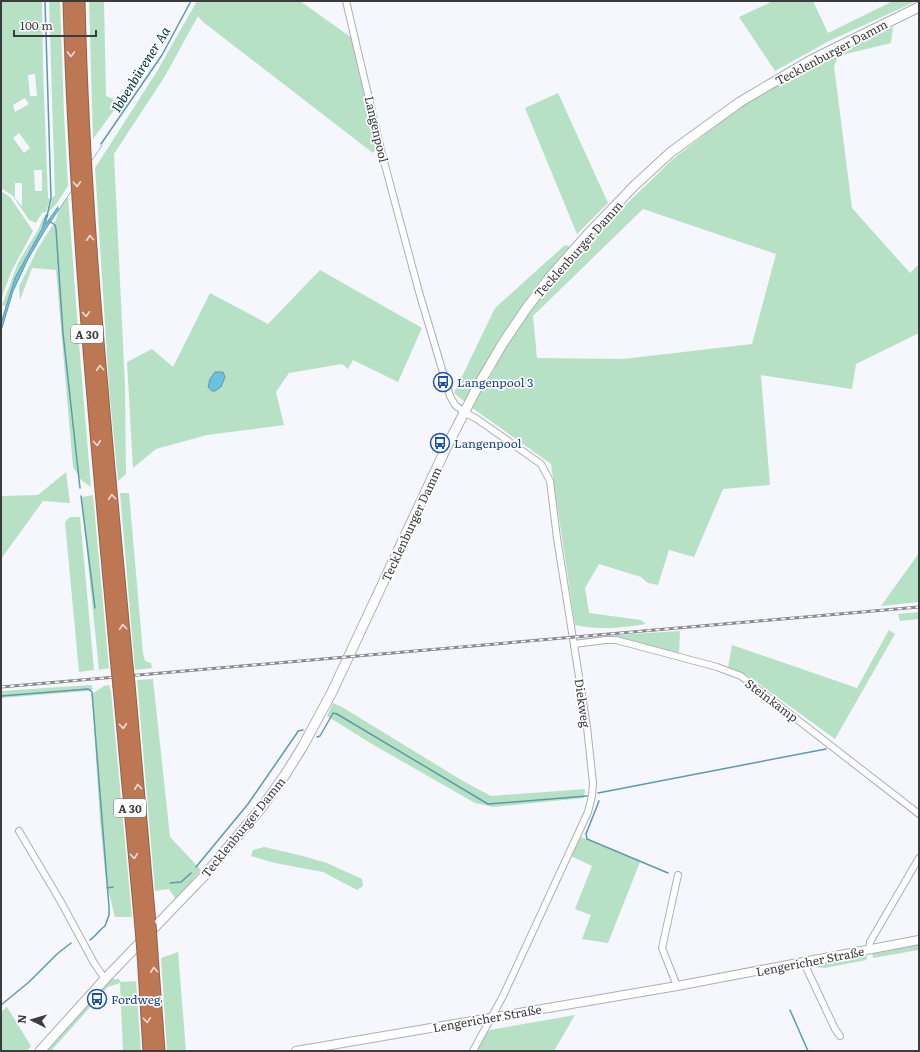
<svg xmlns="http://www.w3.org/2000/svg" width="920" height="1052" font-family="Literata,serif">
  <rect width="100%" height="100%" fill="#f6f6fd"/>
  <!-- green -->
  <path fill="#b7e1c4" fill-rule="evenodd" d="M1,1H42L43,69L48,198L50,199L46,212L42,213L36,223L29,220L13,196L1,188ZM35,74L37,96H30L28,75ZM25,98L29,104L15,112L13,105ZM19,133L30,148L24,153L13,138ZM34,170H42V191H35ZM15,183H22V206L15,198Z
    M49,1H60L64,113L68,186L57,203L49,212L52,198L55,195Z
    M89,1H104L106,96L120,102L93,139Z
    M197,1H300L352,38L377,148L373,153L203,22L198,16L165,76L114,154L125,386L126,474L118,481L109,387L95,168L156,73Z
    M773,1H813L828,33L893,1H917L831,40L775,71L739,17Z
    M893,27L891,43L838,56L834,66L852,208L910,273L919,264V333L856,364L852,389L761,375L770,485L723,489L694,557L669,550L658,585L648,583L641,577L599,564L585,588L589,613L641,620L646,624C625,628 596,630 575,625L551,464L471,407L494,370L502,351L544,290L580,249L673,159L743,105L837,52ZM643,209L776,254L752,344L623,359L537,358L533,316Z
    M558,93L608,203L577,234L525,108Z
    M1,191L10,197L33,231L11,272L1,300Z
    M68,196L79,343L91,487L81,480L73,467L56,270L32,268L20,300L19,287L37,250L56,220L59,209Z
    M46,215C37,247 15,274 6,306L2,305L18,263L38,230L43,218Z
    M565,245L570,246L535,287L518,312L499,341L465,402L454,393L495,308Z
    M320,270L422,328L398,382L353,360L348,369L342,364L289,373L276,392L284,425L207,435L156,449L133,468L127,362L152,349L173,367L210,293L268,324Z
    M66,472L70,503L43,501L1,559V496L38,495Z
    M120,493H129L143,653L145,661L151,663L152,668L135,670Z
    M93,495L109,668L99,670L82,503V497Z
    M70,517H80L94,670L79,672L65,522Z
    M919,553V602L881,606Z
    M919,612V619L900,621L898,614Z
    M889,630L895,634L835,739L747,675L728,668L732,645L857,688Z
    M680,631L679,655L618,638L607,637L577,641V639L616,635Z
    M153,679L170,837L201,870L176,899L169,889L155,891L137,680Z
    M91,685L93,689L88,691L1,698V691Z
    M109,685L111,691L132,917H115L106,881L100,821L92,694L104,686Z
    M333,703L342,707L463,781L491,796L585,789L584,798L493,807L475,803L372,744L327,716Z
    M581,837L640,862L608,943L582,939L591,915L575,909L592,866L571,856Z
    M264,847L299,855L327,863L362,879L363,886L357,890L323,872L275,863L251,856L253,850Z
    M919,942V950L873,958L872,953Z
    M178,952L186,1051H167L161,958Z
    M866,954L867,958L866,960L825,968L809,966L810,964Z
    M111,979H119L121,982L136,981L141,1051H123L120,983L108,987L51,1051H45L73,1020L93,1001L105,985Z
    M7,1007L31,1046L27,1051H1V1012Z
    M575,1015L554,1051H475L485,1035L490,1030Z"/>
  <!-- water -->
  <path fill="#6ac2df" stroke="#5c9aaf" d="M102,145L45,230L28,259L13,291L1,331V323L15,278L42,229L46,215L48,214L45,225Z
    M215,372H223L225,377L221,387L215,391H212L208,387L210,379Z"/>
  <!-- pier -->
  <path fill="#f6f6fd" d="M100,141L102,145L59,209L57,204Z"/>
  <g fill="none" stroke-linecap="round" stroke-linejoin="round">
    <!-- stream -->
    <path stroke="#5c9aaf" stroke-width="1.5" d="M45,1L51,198L47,216
      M101,144L162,55L191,1
      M49,221L55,225L56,229L63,333L80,488
      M81,496L95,608
      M1,696L88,689L90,690L92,692L109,907V915L105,926C99,930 96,936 90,940
      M317,737L320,736L332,715L333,713L337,714L488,804L587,796
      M598,793L826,749
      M599,801L586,834L587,839L668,873
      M196,867L248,804L297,733L298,731L303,730
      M170,883L181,882L191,873
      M107,888L113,887
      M1,1005L29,982L57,954L71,943
      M790,1010L808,1051"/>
    <!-- minor casing -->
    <g stroke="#aeaeb5" stroke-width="8">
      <path id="minor" d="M346,1L382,154L419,292L450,396L455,405L464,412L477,419L541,464L550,481L557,538L587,727L593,783L592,796L588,812L503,996L473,1051
        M574,644L606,640H616L717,667L741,676L919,814
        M19,831L61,902L94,963L105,979
        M869,950L870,942L919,858
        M804,963L835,1029L840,1036
        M677,986L662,948L678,875"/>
    </g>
    <!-- tertiary casing -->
    <g stroke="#aeaeb5" stroke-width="10">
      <path id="tertiary" d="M296,1051L677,986L919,940"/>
    </g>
    <!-- secondary casing -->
    <g stroke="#aeaeb5" stroke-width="11">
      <path id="secondary" d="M40,1051L105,979L203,877L262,807L285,775L303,746L332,692L447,446L479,384L503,343L526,309L550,277L588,234L634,186L671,152L740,102L811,60L919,7"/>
    </g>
    <!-- motorway casing -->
    <g stroke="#90624c" stroke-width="13">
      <path id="motorway" d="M69,1C75,224 97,445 117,667
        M79,1C84,223 107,444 127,666
        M129,684L150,924
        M119,687L141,928
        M143,953L149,1051
        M152,954L159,1051"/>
    </g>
    <!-- minor -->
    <use href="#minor" stroke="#fff" stroke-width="6"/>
    <!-- tertiary -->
    <use href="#tertiary" stroke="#fff" stroke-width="8"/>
    <!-- secondary -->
    <use href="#secondary" stroke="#fff" stroke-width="9"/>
    <!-- motorway -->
    <use href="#motorway" stroke="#bd7753" stroke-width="11"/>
    <!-- rail casing -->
    <g stroke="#89898e" stroke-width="3">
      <path id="rail" d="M1,687L919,607"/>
    </g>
    <!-- rail -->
    <use href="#rail" stroke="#fff" stroke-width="1.5" stroke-dasharray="4.5" stroke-linecap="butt"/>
    <!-- motorway-bridge casing -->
    <g stroke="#90624c" stroke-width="13" stroke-linecap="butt">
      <path id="motorway-bridge" d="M127,666L129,684
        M117,667L119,687
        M150,924L152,954
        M141,928L143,953"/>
    </g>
    <!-- motorway-bridge -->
    <use href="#motorway-bridge" stroke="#bd7753" stroke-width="11"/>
  </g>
  <!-- one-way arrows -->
  <defs><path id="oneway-chevron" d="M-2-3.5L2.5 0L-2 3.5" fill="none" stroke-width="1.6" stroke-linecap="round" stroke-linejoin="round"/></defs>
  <g stroke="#eeddd4">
    <use href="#oneway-chevron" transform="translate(71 54) rotate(89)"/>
    <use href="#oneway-chevron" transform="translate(77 184) rotate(87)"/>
    <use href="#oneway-chevron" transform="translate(90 238) rotate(-94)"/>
    <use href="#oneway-chevron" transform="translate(86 314) rotate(86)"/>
    <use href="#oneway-chevron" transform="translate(100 368) rotate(-95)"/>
    <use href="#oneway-chevron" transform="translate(97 443) rotate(85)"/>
    <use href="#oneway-chevron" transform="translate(112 497) rotate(-95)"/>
    <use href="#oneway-chevron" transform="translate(123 627) rotate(-95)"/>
    <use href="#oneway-chevron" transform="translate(123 726) rotate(85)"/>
    <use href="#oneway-chevron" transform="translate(138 787) rotate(-95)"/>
    <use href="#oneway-chevron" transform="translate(134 856) rotate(85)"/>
    <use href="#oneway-chevron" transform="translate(154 970) rotate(-94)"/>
    <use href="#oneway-chevron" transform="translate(147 1020) rotate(86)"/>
  </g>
  <!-- icons -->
  <defs>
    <g id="bus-ring" transform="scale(1)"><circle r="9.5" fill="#fff" stroke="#1a4fb4" stroke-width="1.5"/><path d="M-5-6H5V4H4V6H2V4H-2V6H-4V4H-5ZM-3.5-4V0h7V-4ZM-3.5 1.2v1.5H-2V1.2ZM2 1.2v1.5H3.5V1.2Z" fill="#1a4fb4"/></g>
  </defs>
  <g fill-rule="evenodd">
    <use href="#bus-ring" x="443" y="382"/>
    <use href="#bus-ring" x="440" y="443"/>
    <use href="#bus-ring" x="97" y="999"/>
  </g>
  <g text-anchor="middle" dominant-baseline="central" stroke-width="3.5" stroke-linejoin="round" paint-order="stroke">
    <!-- shield labels -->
    <g fill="#fff" stroke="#767679" stroke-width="1">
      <rect x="71" y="325" width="32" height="18" rx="3"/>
      <rect x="114" y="799" width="32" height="18" rx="3"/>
    </g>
    <g font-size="11" font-weight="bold" fill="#3c3c3f">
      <text x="87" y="334">A 30</text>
      <text x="130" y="808">A 30</text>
    </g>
    <!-- street labels -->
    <g font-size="12" fill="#3c3c3f" stroke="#fff">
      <text transform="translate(831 52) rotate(-28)">Tecklenburger Damm</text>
      <text transform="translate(377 129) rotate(77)">Langenpool</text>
      <text transform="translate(578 249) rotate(-48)">Tecklenburger Damm</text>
      <text transform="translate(411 524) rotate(-65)">Tecklenburger Damm</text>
      <text transform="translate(772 700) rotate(37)">Steinkamp</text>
      <text transform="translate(583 703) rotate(82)">Diekweg</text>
      <text transform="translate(243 827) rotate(-51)">Tecklenburger Damm</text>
      <text transform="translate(810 961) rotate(-11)">Lengericher Straße</text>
      <text transform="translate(487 1018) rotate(-10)">Lengericher Straße</text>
    </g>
    <!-- transit labels -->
    <g font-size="12" fill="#164399" stroke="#fff" text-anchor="start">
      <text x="457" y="382">Langenpool 3</text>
      <text x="454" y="443">Langenpool</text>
      <text x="111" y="999">Fordweg</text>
    </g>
    <!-- water labels -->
    <g font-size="13" font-style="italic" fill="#05303d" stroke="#fff">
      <text transform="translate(140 69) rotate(-58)">Ibbenbürener Aa</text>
    </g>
  </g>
  <!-- border -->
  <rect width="920" height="1052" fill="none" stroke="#3c3c3f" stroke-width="4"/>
  <!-- north arrow -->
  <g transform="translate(32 1020) rotate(275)" stroke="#ffffff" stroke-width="3" paint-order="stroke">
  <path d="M0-3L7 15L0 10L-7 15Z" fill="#3c3c3f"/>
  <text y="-6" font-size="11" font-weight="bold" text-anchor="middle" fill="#3c3c3f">N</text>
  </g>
  <!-- scale -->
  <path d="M14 30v6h82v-6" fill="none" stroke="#3c3c3f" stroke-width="2"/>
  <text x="20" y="30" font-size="12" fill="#3c3c3f" stroke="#ffffff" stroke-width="3" paint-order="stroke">100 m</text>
</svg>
